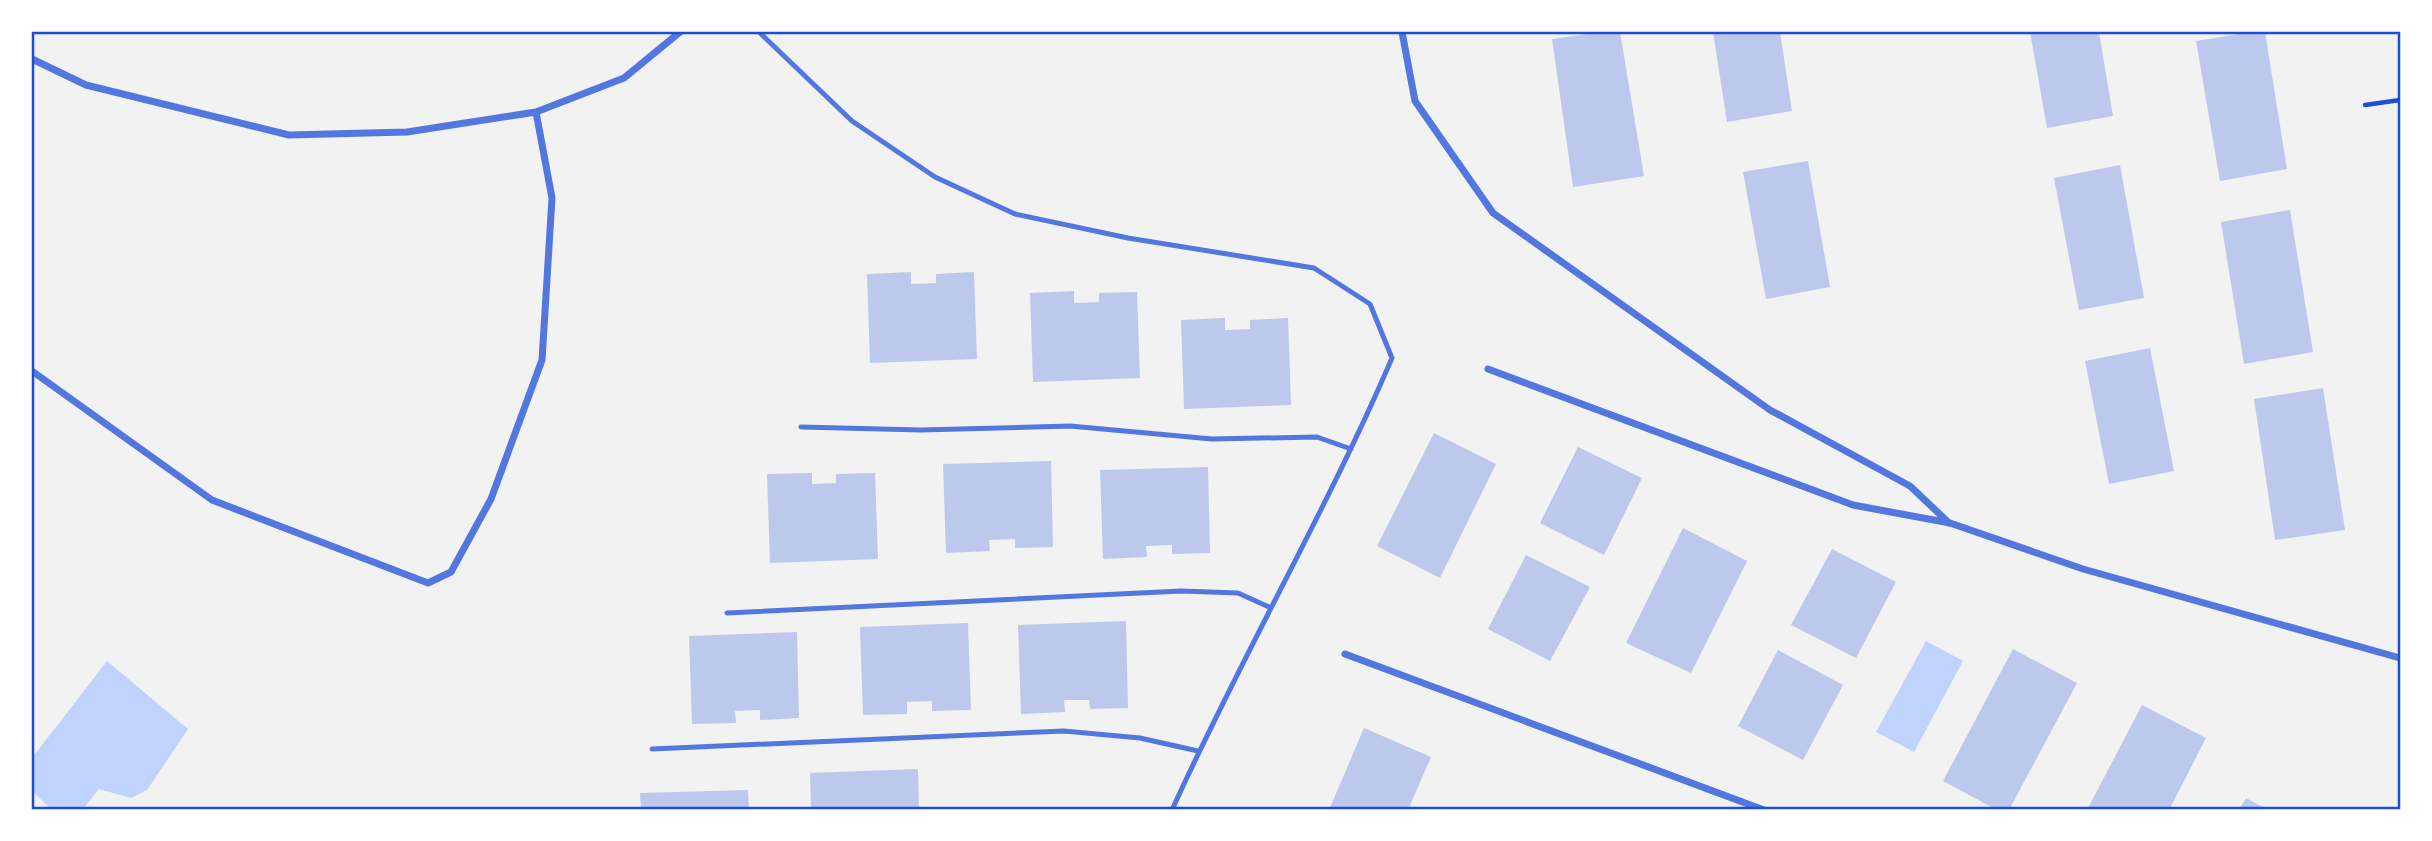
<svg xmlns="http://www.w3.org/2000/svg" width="2432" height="841" font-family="'Titillium Web',sans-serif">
  <rect width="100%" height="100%" fill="#f2f2f2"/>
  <!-- water -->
  <path fill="#bfd3fe" d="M1926,641L1963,661L1914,752L1876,732Z
    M107,661L188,729L147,790L131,798L99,789L83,809H51L32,791V758Z"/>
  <!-- building -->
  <path fill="#bdc9ec" d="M1602,32H1620L1644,176L1573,187L1552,39Z
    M1713,32H1780L1792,111L1727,122Z
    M2030,32H2099L2113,116L2047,128Z
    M2252,32H2265L2287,169L2220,181L2196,41Z
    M1808,161L1830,287L1766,299L1743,172Z
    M2120,165L2144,298L2079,310L2054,178Z
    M2290,210L2313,352L2244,364L2221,222Z
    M911,272V284L936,283V274L974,272L977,359L870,363L867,274Z
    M1074,291V303L1099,302V293L1137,292L1140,378L1033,382L1030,293Z
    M1225,318V330L1250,329V320L1288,318L1291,405L1184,409L1181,320Z
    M2150,348L2174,471L2109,484L2085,361Z
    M2323,388L2345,530L2275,540L2254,399Z
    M1434,433L1496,464L1440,578L1377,546Z
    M1578,447L1642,478L1604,555L1540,523Z
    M1051,461L1053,547L1015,548V539L989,540L990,551L946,553L943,464Z
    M1208,467L1210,553L1172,554V545L1146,546L1147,557L1103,559L1100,470Z
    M812,473V484L836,483V474L875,473L878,559L770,563L767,474Z
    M1683,528L1747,561L1691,673L1626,643Z
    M1832,549L1896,582L1856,658L1791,625Z
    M1526,555L1590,587L1550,661L1488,629Z
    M1126,621L1128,708L1090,709L1089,700H1064L1065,712L1021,714L1018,625Z
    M968,623L971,710L932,711V701L907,702V714L863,715L860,627Z
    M797,632L799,718L760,720V710L735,711L736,723L692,724L689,636Z
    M2013,649L2077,683L2009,810H1997L1943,781Z
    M1778,650L1843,685L1803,760L1738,726Z
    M2142,705L2206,738L2184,781L2169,810H2087Z
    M1364,728L1431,757L1408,810H1329Z
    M918,769L919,810H811L810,773Z
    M748,790L749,810H641L640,793Z
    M2246,798L2268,810H2239Z"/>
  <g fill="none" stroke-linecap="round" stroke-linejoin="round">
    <!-- path -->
    <path stroke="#1d4ed8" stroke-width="4.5" d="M2365,105L2400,100"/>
    <!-- service -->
    <path stroke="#5277de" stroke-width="5" d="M759,32L852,121L935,177L1015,214L1128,238L1314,268L1370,304L1392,358C1326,512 1241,657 1172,810
      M801,427L921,430L1070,426L1212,439L1317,437L1351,449
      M727,613L1181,591L1238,593L1269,607
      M652,749L1064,731L1140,738L1198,751"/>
    <!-- minor -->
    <path stroke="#5277de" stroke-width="7" d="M1402,32L1415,101L1493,213L1770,410L1910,486L1949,523
      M32,59L86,85L289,135L407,132L536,112L624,78L680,32
      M1488,369L1853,505L1950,523L2083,569L2400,658
      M32,371L212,500L428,583L451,572L491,499L542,360L552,198L536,112
      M1345,654L1764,810"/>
  </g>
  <!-- border -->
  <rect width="2432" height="841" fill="none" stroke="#ffffff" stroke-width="66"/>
  <rect x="33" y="33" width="2366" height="775" fill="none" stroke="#1d4ed8" stroke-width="2.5"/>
</svg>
